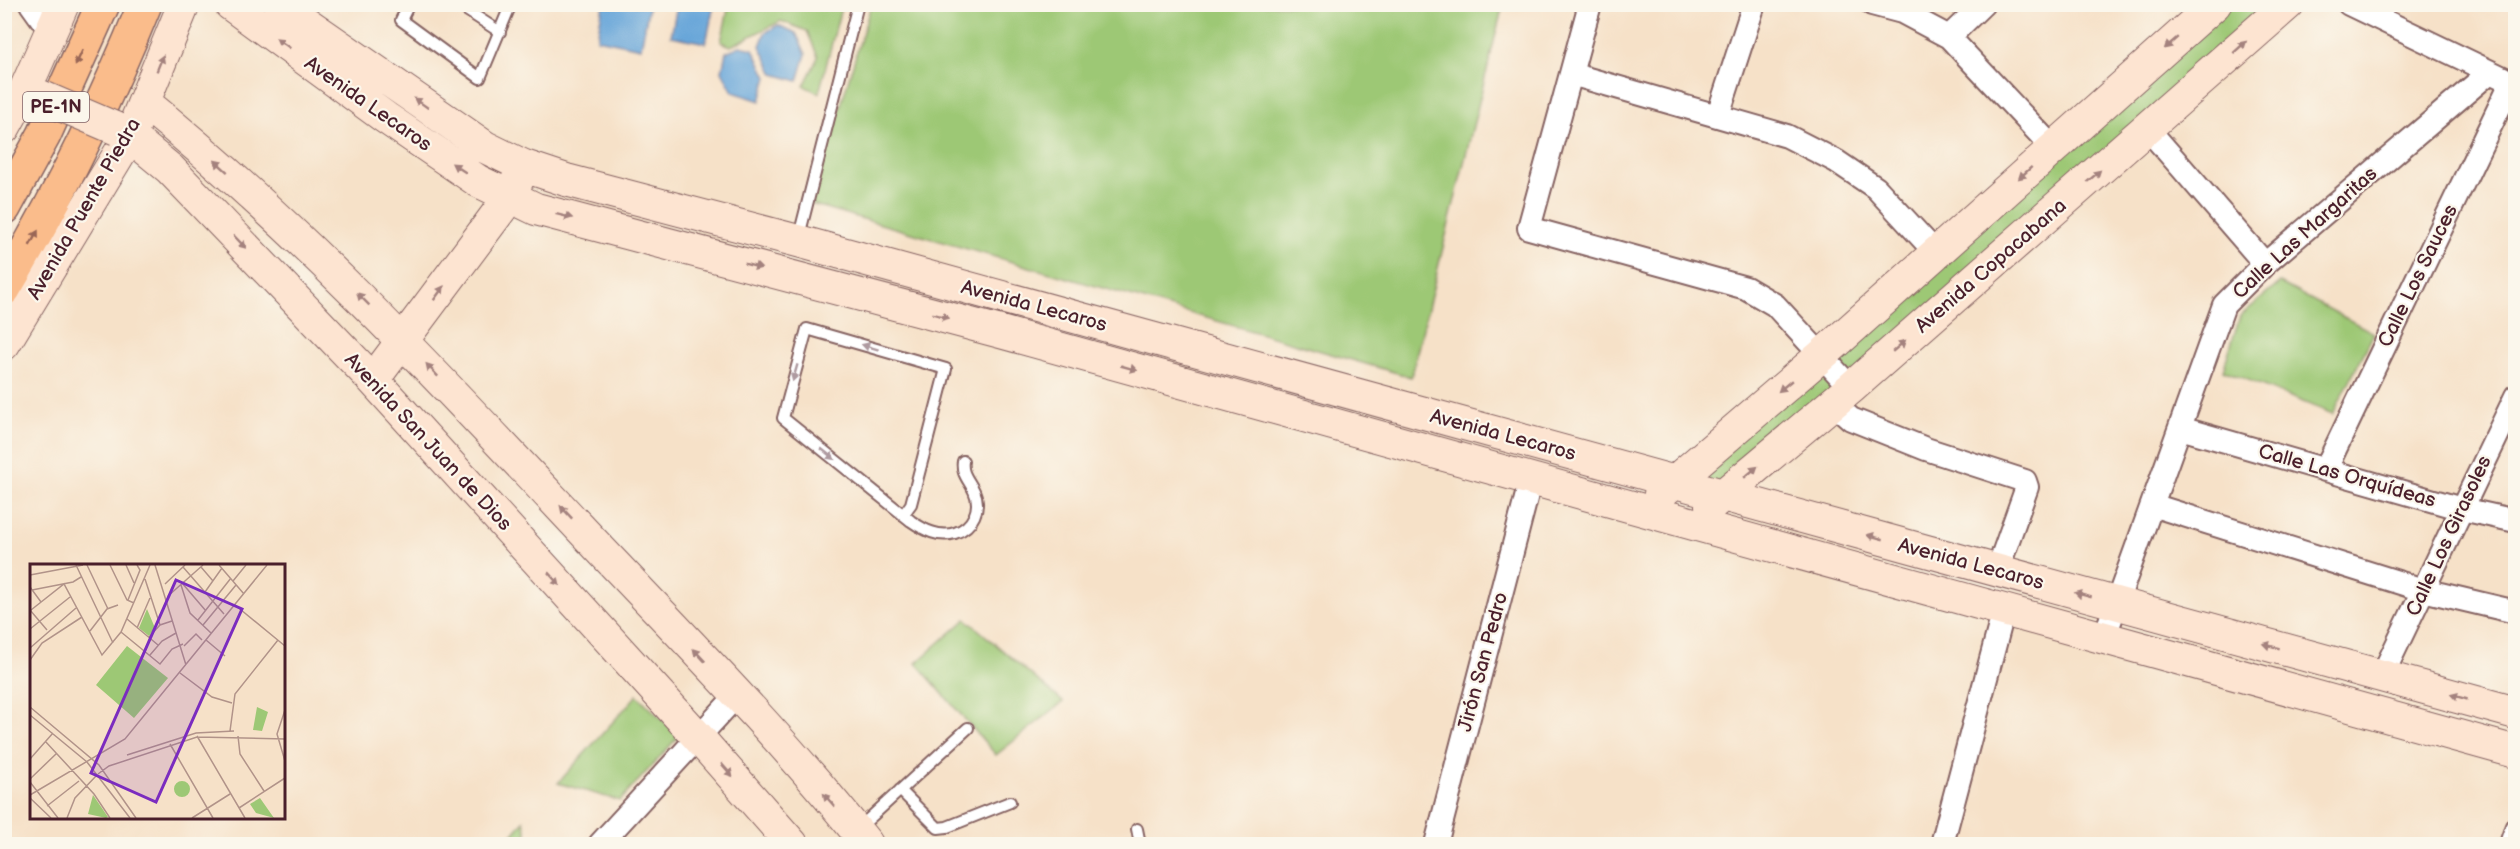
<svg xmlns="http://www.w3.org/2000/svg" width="2520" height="849" font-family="'Balsamiq Sans',sans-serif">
  <rect width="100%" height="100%" fill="#fbf7ec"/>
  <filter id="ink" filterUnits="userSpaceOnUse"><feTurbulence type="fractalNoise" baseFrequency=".0167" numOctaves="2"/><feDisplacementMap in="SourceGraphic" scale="12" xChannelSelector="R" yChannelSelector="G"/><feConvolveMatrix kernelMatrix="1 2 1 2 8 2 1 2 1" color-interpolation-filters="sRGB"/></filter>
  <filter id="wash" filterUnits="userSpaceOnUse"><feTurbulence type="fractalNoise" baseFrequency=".008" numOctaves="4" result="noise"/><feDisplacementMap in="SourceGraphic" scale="24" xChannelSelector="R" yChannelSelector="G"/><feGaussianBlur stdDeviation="1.35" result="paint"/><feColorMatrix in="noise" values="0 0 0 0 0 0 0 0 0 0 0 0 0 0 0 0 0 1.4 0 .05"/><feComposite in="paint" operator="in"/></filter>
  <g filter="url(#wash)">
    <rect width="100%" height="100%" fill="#f6e1c8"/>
    <!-- green -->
    <path fill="#9dc875" stroke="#747450" stroke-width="1.5" d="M842,4L819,93L804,86L818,57L807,31L781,21L731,46L721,42L729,5Z
      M871,5H1503L1411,377L811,204Z
      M2230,5H2276L1850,381L1827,356Z
      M2280,283L2374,333L2333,414L2223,370L2240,316Z
      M1820,361L1845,388L1720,491L1678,481Z
      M966,619L1063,702L996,755L916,663Z
      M637,695L679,736L620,801L558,783Z
      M524,821L529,844H505Z"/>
    <!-- water -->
    <path fill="#67a6d9" stroke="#586282" stroke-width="1.5" d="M603,5H649L641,48L597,39Z
      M677,5H714L706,43L671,36Z
      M778,25L796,33L806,54L798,81L774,74L760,46L765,33Z
      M740,46L753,49L767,77L760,101L733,92L722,71L726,52Z"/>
  </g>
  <g filter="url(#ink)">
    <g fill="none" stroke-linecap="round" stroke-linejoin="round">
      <!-- lane casing -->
      <g stroke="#866362" stroke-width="14">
        <path id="lane" d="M409,4L401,20L480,78L511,4
          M457,4L500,32
          M798,240L858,4
          M903,515L911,504L946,369L807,329L783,418L911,521C924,530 939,538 955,533C973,527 982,508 974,491C969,480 961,474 963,461
          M900,790L938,828L947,827L1010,802
          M859,828L968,728
          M1137,829L1140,844"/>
      </g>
      <!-- street casing -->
      <g stroke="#866362" stroke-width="26">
        <path id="street" d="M31,4L51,32
          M1590,4L1529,228L1746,288L1775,305L1851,388
          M1872,4L1902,12L1949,37L2053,148
          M2349,4L2503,78
          M1949,37L1983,4
          M1571,74L1787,136L1836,161L1876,188L1936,253
          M1718,115L1754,4
          M2148,129L2265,264
          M1833,403L1851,419L1926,449L2025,481L2027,487L1997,571
          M2180,428L2462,509L2516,521
          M2325,470L2512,81
          M2152,505L2423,590L2516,612
          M2104,638L2224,305L2265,264L2490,72
          M2382,676L2516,396
          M600,844L737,695
          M1436,844L1531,479
          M1942,844L2004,610
          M2511,844L2516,829"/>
      </g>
      <!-- secondary casing -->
      <g stroke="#866362" stroke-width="34">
        <path id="secondary" d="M230,4L386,118L478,181L536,209L997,331L2516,752
          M279,4L485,147L524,166L566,180L798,241L2516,713
          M144,102C303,231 440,379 580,528C677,631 779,733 867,844
          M4,128L25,90L63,4
          M117,129L130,136L170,169L373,380L697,736L792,844
          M4,344L130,136L184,4
          M373,380L509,198L518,179
          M1660,494L1821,356L2215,4
          M1711,505L1851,388L2288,4"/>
      </g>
      <!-- highway casing -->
      <g stroke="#866362" stroke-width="36">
        <path id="highway" d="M4,208L44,135L103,4
          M4,289C59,197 105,103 145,4"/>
      </g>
      <!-- lane -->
      <use href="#lane" stroke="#fff" stroke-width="10"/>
      <!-- street -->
      <use href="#street" stroke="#fff" stroke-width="22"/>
      <!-- secondary -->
      <use href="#secondary" stroke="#fde4d1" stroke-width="32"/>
      <!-- highway -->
      <use href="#highway" stroke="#fabc8b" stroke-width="33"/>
      <!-- secondary-bridge casing -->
      <g stroke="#866362" stroke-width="34" stroke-linecap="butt">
        <path id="secondary-bridge" d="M40,96L117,129"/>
      </g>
      <!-- secondary-bridge -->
      <use href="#secondary-bridge" stroke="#fde4d1" stroke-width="32"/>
    </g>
    <!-- one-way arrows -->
    <defs><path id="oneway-solid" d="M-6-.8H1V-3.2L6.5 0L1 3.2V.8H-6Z" transform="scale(1.5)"/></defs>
    <g fill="#a4827e">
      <use href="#oneway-solid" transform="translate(283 43) rotate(-144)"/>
      <use href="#oneway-solid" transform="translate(2171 43) rotate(139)"/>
      <use href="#oneway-solid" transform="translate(2240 47) rotate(-42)"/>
      <use href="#oneway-solid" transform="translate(160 63) rotate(-68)"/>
      <use href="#oneway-solid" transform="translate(421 103) rotate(-145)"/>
      <use href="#oneway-solid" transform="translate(221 166) rotate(-138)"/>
      <use href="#oneway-solid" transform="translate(459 168) rotate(-146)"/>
      <use href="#oneway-solid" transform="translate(2025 173) rotate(138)"/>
      <use href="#oneway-solid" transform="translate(2094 176) rotate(-41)"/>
      <use href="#oneway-solid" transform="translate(564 216) rotate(14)"/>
      <use href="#oneway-solid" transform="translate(240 242) rotate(46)"/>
      <use href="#oneway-solid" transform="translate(753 266) rotate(15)"/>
      <use href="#oneway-solid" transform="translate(439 293) rotate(-54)"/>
      <use href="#oneway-solid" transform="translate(363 299) rotate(-135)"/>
      <use href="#oneway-solid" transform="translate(941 316) rotate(15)"/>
      <use href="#oneway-solid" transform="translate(1899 346) rotate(-41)"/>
      <use href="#oneway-solid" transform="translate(1129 368) rotate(16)"/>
      <use href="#oneway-solid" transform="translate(432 370) rotate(-133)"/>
      <use href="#oneway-solid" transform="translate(1785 386) rotate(140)"/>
      <use href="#oneway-solid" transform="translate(1751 472) rotate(-40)"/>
      <use href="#oneway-solid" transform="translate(566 512) rotate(-133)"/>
      <use href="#oneway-solid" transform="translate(1875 537) rotate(-165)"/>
      <use href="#oneway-solid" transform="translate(554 579) rotate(48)"/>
      <use href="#oneway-solid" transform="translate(2083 595) rotate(-165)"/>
      <use href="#oneway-solid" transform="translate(2271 646) rotate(-165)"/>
      <use href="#oneway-solid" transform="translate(699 655) rotate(-133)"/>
      <use href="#oneway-solid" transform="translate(2459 697) rotate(-164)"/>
      <use href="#oneway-solid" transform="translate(727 770) rotate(49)"/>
      <use href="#oneway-solid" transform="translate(829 800) rotate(-131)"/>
    </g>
    <g fill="#996656">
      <use href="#oneway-solid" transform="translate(79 58) rotate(115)"/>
      <use href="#oneway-solid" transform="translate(34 238) rotate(-61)"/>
    </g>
    <g fill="#ae9aa0">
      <use href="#oneway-solid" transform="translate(870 347) rotate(-163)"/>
      <use href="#oneway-solid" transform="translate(795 373) rotate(106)"/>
      <use href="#oneway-solid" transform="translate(828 454) rotate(39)"/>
    </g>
  </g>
  <g text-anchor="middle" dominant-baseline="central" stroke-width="4.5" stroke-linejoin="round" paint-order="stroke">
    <!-- shield labels -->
    <rect fill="#fbf7ec" stroke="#7f6065" stroke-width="1.5" x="23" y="92" width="66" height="30" rx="4.5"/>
    <g font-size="18" font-weight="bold" fill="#4a1f2b">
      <text x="56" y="107">PE-1N</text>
    </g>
    <!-- street labels -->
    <g font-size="20" fill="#4a1f2b" stroke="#fbf7ec">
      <text transform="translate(368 104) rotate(35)">Avenida Lecaros</text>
      <text transform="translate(84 209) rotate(-60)">Avenida Puente Piedra</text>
      <text transform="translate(2305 233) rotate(-42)">Calle Las Margaritas</text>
      <text transform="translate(1991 266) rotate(-41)">Avenida Copacabana</text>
      <text transform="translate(2418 276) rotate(-64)">Calle Los Sauces</text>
      <text transform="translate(1034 306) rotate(15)">Avenida Lecaros</text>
      <text transform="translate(1503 435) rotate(15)">Avenida Lecaros</text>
      <text transform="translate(428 442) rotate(47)">Avenida San Juan de Dios</text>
      <text transform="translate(2347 476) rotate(16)">Calle Las Orquídeas</text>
      <text transform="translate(2449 536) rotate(-65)">Calle Los Girasoles</text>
      <text transform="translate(1971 564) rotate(15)">Avenida Lecaros</text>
      <text transform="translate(1483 662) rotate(-75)">Jirón San Pedro</text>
    </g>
  </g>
  <!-- overview -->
  <g transform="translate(30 564)">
    <rect width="255" height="255" fill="#f6e1c8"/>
    <path d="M117,45L125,64L119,72L109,64ZM97,82L138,114L104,154L66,121ZM227,143L238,148L232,167L223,166ZM144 225a8 8 0 1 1 16 0a8 8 0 1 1-16 0ZM63,231L78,253L76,254L58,250ZM230,234L244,254L226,249L220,240Z" fill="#9dc875"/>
    <path fill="none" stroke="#b19389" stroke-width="1.5" d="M46,1L83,79M57,1L78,45M80,1L97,36L104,39M96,1L104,19M125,1L156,101M189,1L214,30M153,3L194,50M171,3L183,17M0,11L53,1M115,15L130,61M203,17L216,1M152,19L176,47M135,20L155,1M151,21L160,49L181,69M0,23L11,38M2,26L43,18L51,13M175,28L192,4M138,32L173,1M98,36L110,6L107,1M205,41L255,82M0,46L17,66M1,46L34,20L72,91L91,68L120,1M97,55L128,81M168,56L201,14M173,61L206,21M107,64L120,34M0,65L40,33M60,67L77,45L88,41M91,68L130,100L142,85L153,80M119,73L130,61L142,57M176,76L195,92M154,82L166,70L172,76M0,84L46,44M120,91L132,77L146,69M0,96L12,79L52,53M150,109L182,133L202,139M0,143L69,201L106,254M255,146L247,170L255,197M0,151L57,198L100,254M200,167L205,130L248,76M167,172L215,254M208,172L210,190L234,227M15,177L64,230L80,254M140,180L183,254M97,191L166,169L204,167M0,195L23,169M68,210L79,202L167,173L255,175M0,215L27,189M0,218L28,254M0,231L95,175L237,1M0,234L21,254M17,242L49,217M209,244L255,214M37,254L45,234L67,211M162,254L200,230"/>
    <path fill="#7b2cbf" fill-opacity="0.15" stroke="#7b2cbf" stroke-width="3" d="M146,16L212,45L126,238L61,209Z"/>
    <rect width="255" height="255" fill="none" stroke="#4a1f2b" stroke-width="3"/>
  </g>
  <!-- margin -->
  <rect width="2520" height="849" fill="none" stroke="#fbf7ec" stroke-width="24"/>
</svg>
